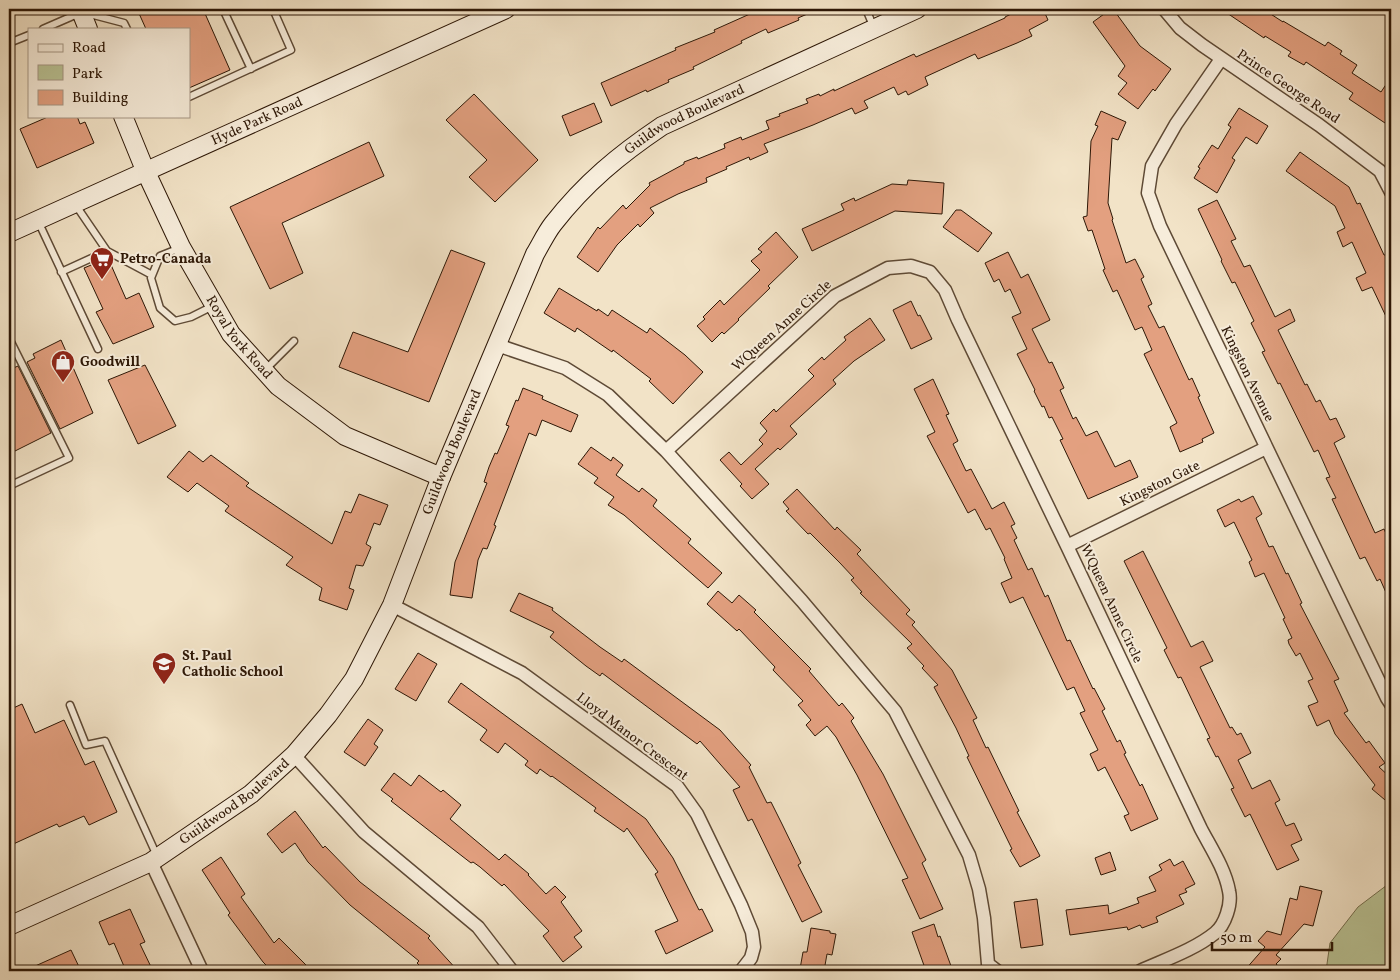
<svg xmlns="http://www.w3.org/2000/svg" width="1400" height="980" font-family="Vollkorn,serif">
  <rect width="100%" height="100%" fill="#f2e3c7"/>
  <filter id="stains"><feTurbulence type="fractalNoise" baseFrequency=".004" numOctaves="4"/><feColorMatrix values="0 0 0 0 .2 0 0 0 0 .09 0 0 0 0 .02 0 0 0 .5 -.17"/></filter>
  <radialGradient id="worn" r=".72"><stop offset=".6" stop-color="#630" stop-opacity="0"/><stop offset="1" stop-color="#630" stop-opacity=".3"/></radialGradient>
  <!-- green -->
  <path fill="#bac496" stroke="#746e4e" d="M1391,882V971H1326L1330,943L1358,907Z"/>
  <!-- building -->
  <path fill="#e3a080" stroke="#2d1706" d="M137,9H203L230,70L189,88V29H146Z
    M761,9H819L798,18L799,20L768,33L766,29L741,41L742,43L693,67L694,69L668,80L669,82L647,92L646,90L611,106L601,83L676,50L675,48L715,32L714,30Z
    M1021,9H1043L1048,20L1029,30L1032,36L1017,43L978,59L975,54L925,77L928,85L908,95L906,91L898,95L894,87L864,101L868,108L855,114L852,108L813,125L764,144L768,152L750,160L749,157L726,167L727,169L706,178L707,182L678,194L650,208L654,213L640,227L638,224L617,245L598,272L577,257L598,227L600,229L623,205L626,209L650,185L649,183L684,164V162L697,157L698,159L725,148L724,144L741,137L742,140L769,129L766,121L780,116L779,114L808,103L806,99L819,94L820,96L834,89V91L914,54L916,57L1005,18V17Z
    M1111,9H1113L1140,46L1171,69L1155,91L1153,89L1138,109L1118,94L1127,83L1118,76L1125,66L1093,22Z
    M1221,9H1263L1283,22V21L1325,46L1328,42L1342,51L1340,54L1357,65L1352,73L1381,92L1391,77V127L1349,99L1353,93L1306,62L1304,65L1288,56L1291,52L1265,36L1264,38Z
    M474,94L538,160L495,202L469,177L487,160L446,120Z
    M594,103L602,122L570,136L562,116Z
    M1239,108L1268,126L1257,144L1246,137L1232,158L1235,160L1217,193L1194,178L1200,168L1198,167L1212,145L1218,149L1231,127L1228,125Z
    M1101,111L1126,122L1118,140L1112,138L1108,203L1113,219L1112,220L1126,263L1135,259L1144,277L1141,279L1152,304L1148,306L1159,328L1164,326L1189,380L1192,378L1200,396L1198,397L1214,433L1202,439L1203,442L1180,452L1170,427L1177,423L1144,354L1152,350L1142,327L1135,330L1117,290L1113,292L1103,270L1105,269L1092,230L1088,231L1083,217L1087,216L1091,141L1098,126L1095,125Z
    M50,116H77L80,124L85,122L94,143L37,168L20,129Z
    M369,142L384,176L282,223L303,273L270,289L230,207Z
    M1300,152L1349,187L1357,204L1360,203L1384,255H1386L1391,268V327L1372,287L1362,291L1356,278L1366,273L1352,242L1343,247L1337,232L1345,228L1335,206L1286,171Z
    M908,180L944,183L942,214L895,211L812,251L802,229L844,210L841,204L854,198L855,201L892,184L907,185Z
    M1217,200L1236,239L1231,241L1244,267L1250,265L1275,317L1290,309L1295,321L1278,330L1305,385L1307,384L1316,402L1320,400L1330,420L1336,418L1345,437L1334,443L1375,533L1384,529L1391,544V604L1380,579L1377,581L1365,557L1360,559L1332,499L1336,498L1326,478L1330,477L1318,450L1314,452L1280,383L1278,384L1262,352L1265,351L1251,323L1254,321L1235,282L1232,283L1221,261L1222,260L1198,209Z
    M956,210H961L992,233L978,252L943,227Z
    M776,232L798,257L768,286L770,288L738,319L739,320L724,334L722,332L712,342L697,326L705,319L703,317L720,300L724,305L760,270L751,261L762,252L758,249Z
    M451,250L485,263L429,402L339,367L353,332L408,352Z
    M1008,252L1021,278L1028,274L1050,320L1032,329L1049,363L1052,362L1064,388L1060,390L1073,419L1076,417L1086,436L1097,431L1115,467L1130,460L1138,477L1088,499L1060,440L1063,439L1052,417L1049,418L1044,406L1042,407L1034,391L1035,390L1017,354L1027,349L1012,317L1021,313L1010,289L1005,292L999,279L994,282L985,263Z
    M108,258L126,299L139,293L154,327L113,344L96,312L103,309L84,268Z
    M559,288L597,311L598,309L608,316L612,310L647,333L650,328L685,355L703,372L673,404L649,381L651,379L613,350L612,352L577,328L575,332L544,313Z
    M911,301L918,316L920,315L932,339L911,349L893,310Z
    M870,318L885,340L854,361L833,380L836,384L790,426L797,434L780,450L778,448L755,469L769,484L752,499L740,486L742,484L720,460L729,452L741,465L763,444L759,440L767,431L760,423L774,409L776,412L814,376L808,370L822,357L824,360L846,340L844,337Z
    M61,340L93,413L60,429L27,362L35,358L33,354Z
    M145,365L176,426L138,444L108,380Z
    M18,366L51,433L9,454V370Z
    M933,379L949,414L946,415L958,441L953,444L966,471L971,469L992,509L1004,502L1015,524L1011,526L1017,538L1014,540L1028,570L1032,568L1045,597L1048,595L1067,641L1070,640L1093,689L1094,688L1105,709L1102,711L1117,742L1120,740L1126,753L1124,754L1140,786L1142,784L1158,819L1131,831L1124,816L1129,814L1105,767L1098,771L1090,754L1098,750L1080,713L1085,711L1074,687L1067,690L1023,597L1010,603L1001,583L1012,578L1004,559L1005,558L990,528L986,530L975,509L968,513L927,436L935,432L914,389Z
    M523,388L543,396L542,399L578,415L571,432L542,420L536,436L529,433L494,525L496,526L487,549L483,548L478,560L472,598L450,595L455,562L487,483L484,482L489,467L495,453L497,454L509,426L506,425L516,400L518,401Z
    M591,447L611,461L613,457L623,465L616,475L639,492L642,488L657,500L653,506L691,539L688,543L722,573L708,588L624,515L608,505L614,497L594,483L598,478L578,464Z
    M189,451L203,462L211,455L249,483L246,486L332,544L345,511L351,513L359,494L388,505L380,525L374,523L366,544L371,547L363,566L356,565L349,588L354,590L347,610L319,600L322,588L286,565L293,557L225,511L229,506L197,483L188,492L167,477Z
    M797,489L835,530L837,527L861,550L857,554L910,610L906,614L915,622L912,625L952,670L977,718L973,720L986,748L988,747L1019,811L1017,812L1040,856L1020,867L1010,850L1012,849L967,757L969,756L956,728L934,687L938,685L922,668L924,666L907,648L912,644L860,593L862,592L851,580L854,578L840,563L810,533L808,534L786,511L789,509L783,502Z
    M1253,496L1262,514L1256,518L1269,547L1273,546L1286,574L1288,573L1302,603L1300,604L1339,679L1334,681L1348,711L1344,713L1366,743L1369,741L1385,763L1379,767L1391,778V805L1372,789L1375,785L1335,734L1329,720L1317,726L1308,706L1318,702L1308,681L1313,679L1300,653L1296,656L1289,644L1288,640L1292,638L1283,619L1285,618L1264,573L1255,577L1249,562L1252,560L1234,522L1225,527L1217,510L1239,499L1241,502Z
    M1143,551L1191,647L1203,641L1213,661L1200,667L1230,728L1232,727L1237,735L1241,733L1251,753L1238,760L1252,789L1270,780L1280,800L1275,803L1286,826L1294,823L1302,840L1291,845L1299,860L1277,870L1250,814L1245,817L1231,789L1234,788L1218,756L1216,757L1207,739L1210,738L1181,677L1178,678L1164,650L1167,648L1124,561Z
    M718,591L732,603L739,595L756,610L754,612L811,669L809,671L839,706L842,703L854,718L851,721L883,774L926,860L922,863L943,909L920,919L902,880L908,878L857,775L836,737L827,726L815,736L806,725L811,720L798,705L803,701L773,670L775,667L739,629L737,631L707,604Z
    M519,593L553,608L552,610L600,647L622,662L624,659L720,730L751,765L749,767L767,803L771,802L782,824L801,863L798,865L822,912L802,922L752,819L748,821L733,790L740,787L700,741L697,744L602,673L600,676L586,666L550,637L554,632L510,611Z
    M418,653L437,664L416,701L395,689Z
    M461,683L646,819L673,858L699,910L702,909L713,931L666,954L655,931L678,921L655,874L658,872L627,828L624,832L594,811L596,808L552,776L551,777L540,769L537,774L525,765L528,761L505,743L498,753L480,740L487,730L448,702Z
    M22,704L35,733L64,720L85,765L94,761L117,812L89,825L84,816L59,827L57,824L9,846V710Z
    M368,719L383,730L374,744L378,747L365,766L344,752Z
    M394,773L411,786L419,775L441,792L443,790L461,805L450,819L499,860L505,854L529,874L528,875L546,894L555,886L566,897L561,902L582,931L574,937L582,947L563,962L543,936L549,931L504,884L502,886L480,867L473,862L471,863L391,801L393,799L381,790Z
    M295,811L323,848L325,846L360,882L430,936L428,938L458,971H425L417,963L419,961L350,905L308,862L295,843L282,853L267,834Z
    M1110,852L1116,870L1101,875L1095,858Z
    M221,857L245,894L241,897L274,943L279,938L312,971H272L263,962L228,915L230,913L202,870Z
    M1170,859L1174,866L1183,861L1195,884L1185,889L1187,892L1179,895L1184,904L1156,917L1158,922L1142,928L1140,925L1128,930L1127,927L1070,935L1066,910L1108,905L1109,914L1139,903L1137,898L1156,891L1149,877L1162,870L1159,865Z
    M1300,886L1322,891L1313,926L1304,924L1276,955L1281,959L1276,964L1284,971H1244L1265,947L1258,941L1267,931L1281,935L1290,898L1297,900Z
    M1037,899L1043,945L1021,948L1014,902Z
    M130,909L145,942L140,944L153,971H126L114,943L109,945L99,922Z
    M934,924L938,937L940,936L951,966L937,971H926L912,932Z
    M811,928L830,931V933L836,934L832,955L827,954L824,971L800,969L803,952H807Z
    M71,950L81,971H24Z"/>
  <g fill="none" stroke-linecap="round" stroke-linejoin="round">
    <!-- lane casing -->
    <g stroke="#5e4a36" stroke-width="9">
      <path id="lane" d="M223,9L251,69
        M866,9L874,28
        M43,29L82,12L124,23L127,29
        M9,43L29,35
        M189,97L291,50L273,9
        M75,204L107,251L152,275
        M38,221L98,349
        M180,248L160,256L151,278L160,308L175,321L191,317L213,306
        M61,272L107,251
        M9,338L69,458L9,486
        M265,370L294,341
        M70,705L86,745L105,741L157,856"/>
    </g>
    <!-- street casing -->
    <g stroke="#5e4a36" stroke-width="15">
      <path id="street" d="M1164,9L1180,28L1202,45L1319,125L1380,171L1391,192
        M1221,59L1176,124L1152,166L1148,193L1160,226L1387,698L1391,704
        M497,345L565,368L608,395L666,451
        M1067,546L1266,448
        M392,605L522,673L677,786L697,814L741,905L752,932L754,947L751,958L741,971
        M294,755L364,832L478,927L512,971
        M151,862L202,971
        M997,971L988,964L984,918L979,889L969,855L895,711L802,601L666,451L835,296L888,268L911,266L930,272L945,290L958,320L1067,546L1201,829C1211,848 1225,869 1229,891C1232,904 1225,925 1215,933C1194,950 1164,960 1140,971"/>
    </g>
    <!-- secondary casing -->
    <g stroke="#2d1706" stroke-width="20">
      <g id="secondary">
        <path d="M80,9L88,29"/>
        <path id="s1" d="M123,116L145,170L181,247L231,334L278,386L345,436L441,477"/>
        <path id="s2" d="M9,233L506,9"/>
        <path id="s3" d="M9,926L151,862L251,794L294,755L328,715L354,679L392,605L441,477L535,254C541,244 546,233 553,224C585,183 619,155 662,126L917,9"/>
      </g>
    </g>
    <!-- lane -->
    <use href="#lane" stroke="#f7eddb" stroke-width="6"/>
    <!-- street -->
    <use href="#street" stroke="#f7eddb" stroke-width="12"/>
    <!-- secondary -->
    <use href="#secondary" stroke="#f7eddb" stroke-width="18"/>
  </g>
  <!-- icons -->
  <defs>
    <g id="supermarket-pin" transform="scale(1.25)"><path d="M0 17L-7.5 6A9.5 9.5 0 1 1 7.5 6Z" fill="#8f2418" stroke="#f7eddb"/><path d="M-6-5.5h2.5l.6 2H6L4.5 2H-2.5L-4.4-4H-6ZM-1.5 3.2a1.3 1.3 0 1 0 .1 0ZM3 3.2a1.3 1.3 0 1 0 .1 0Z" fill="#fff"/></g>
    <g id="shop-pin" transform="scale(1.25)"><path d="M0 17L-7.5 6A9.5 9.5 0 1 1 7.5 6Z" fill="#8f2418" stroke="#f7eddb"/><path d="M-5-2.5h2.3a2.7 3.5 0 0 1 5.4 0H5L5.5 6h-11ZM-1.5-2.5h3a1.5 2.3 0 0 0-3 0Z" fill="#fff"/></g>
    <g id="school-pin" transform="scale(1.25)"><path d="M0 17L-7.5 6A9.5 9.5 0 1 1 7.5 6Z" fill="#8f2418" stroke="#f7eddb"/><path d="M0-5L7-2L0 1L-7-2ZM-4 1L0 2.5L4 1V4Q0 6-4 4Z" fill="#fff"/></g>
  </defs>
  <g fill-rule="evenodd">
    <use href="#supermarket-pin" x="102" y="259"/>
    <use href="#shop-pin" x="63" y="362"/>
    <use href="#school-pin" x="164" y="664"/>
  </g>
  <g text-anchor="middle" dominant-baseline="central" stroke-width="4" stroke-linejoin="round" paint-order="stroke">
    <!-- street labels -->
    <g font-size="14" fill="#2d1706" stroke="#f7eddb">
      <text transform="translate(1288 87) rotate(34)">Prince George Road</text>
      <text stroke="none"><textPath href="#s2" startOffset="272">Hyde Park Road</textPath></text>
      <text stroke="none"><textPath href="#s3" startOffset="1099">Guildwood Boulevard</textPath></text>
      <text transform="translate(782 326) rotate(-42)">WQueen Anne Circle</text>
      <text stroke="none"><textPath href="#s1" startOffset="251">Royal York Road</textPath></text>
      <text transform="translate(1247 374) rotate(64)">Kingston Avenue</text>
      <text stroke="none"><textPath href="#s3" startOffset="679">Guildwood Boulevard</textPath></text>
      <text transform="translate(1160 484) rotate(-26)">Kingston Gate</text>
      <text transform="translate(1111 604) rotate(65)">WQueen Anne Circle</text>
      <text transform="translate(632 737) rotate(37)">Lloyd Manor Crescent</text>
      <text stroke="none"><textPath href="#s3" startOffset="259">Guildwood Boulevard</textPath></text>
    </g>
    <!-- poi labels -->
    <g font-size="14" font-weight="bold" fill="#2d1706" stroke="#f7eddb" text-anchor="start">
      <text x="120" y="259">Petro-Canada</text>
      <text x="80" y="362">Goodwill</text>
      <text x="182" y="656">St. Paul<tspan x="182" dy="16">Catholic School</tspan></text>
    </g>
  </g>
  <!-- margin -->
  <rect width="1400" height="980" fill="none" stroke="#f2e3c7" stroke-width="30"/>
  <rect x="10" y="10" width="1380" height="960" fill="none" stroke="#2d1706" stroke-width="2.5"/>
  <rect x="15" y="15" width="1370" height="950" fill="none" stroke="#2d1706"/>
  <!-- legend -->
  <rect x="28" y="28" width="162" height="90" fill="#f7eddb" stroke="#a69786"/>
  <rect x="38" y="44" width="25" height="8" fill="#f7eddb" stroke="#a69786"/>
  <text x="72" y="52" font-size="15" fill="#2d1706">Road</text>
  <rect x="38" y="65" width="25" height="15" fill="#bac496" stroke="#a69786"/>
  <text x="72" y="78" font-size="15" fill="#2d1706">Park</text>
  <rect x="38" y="90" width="25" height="15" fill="#e3a080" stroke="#a69786"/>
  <text x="72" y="102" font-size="15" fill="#2d1706">Building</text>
  <!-- scale -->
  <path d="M1212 942v8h120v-8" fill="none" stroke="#2d1706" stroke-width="2.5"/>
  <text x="1220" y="942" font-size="15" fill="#2d1706" stroke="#f7eddb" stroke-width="4" paint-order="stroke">50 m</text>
  <rect width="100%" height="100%" filter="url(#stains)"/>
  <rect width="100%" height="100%" fill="url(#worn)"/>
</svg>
